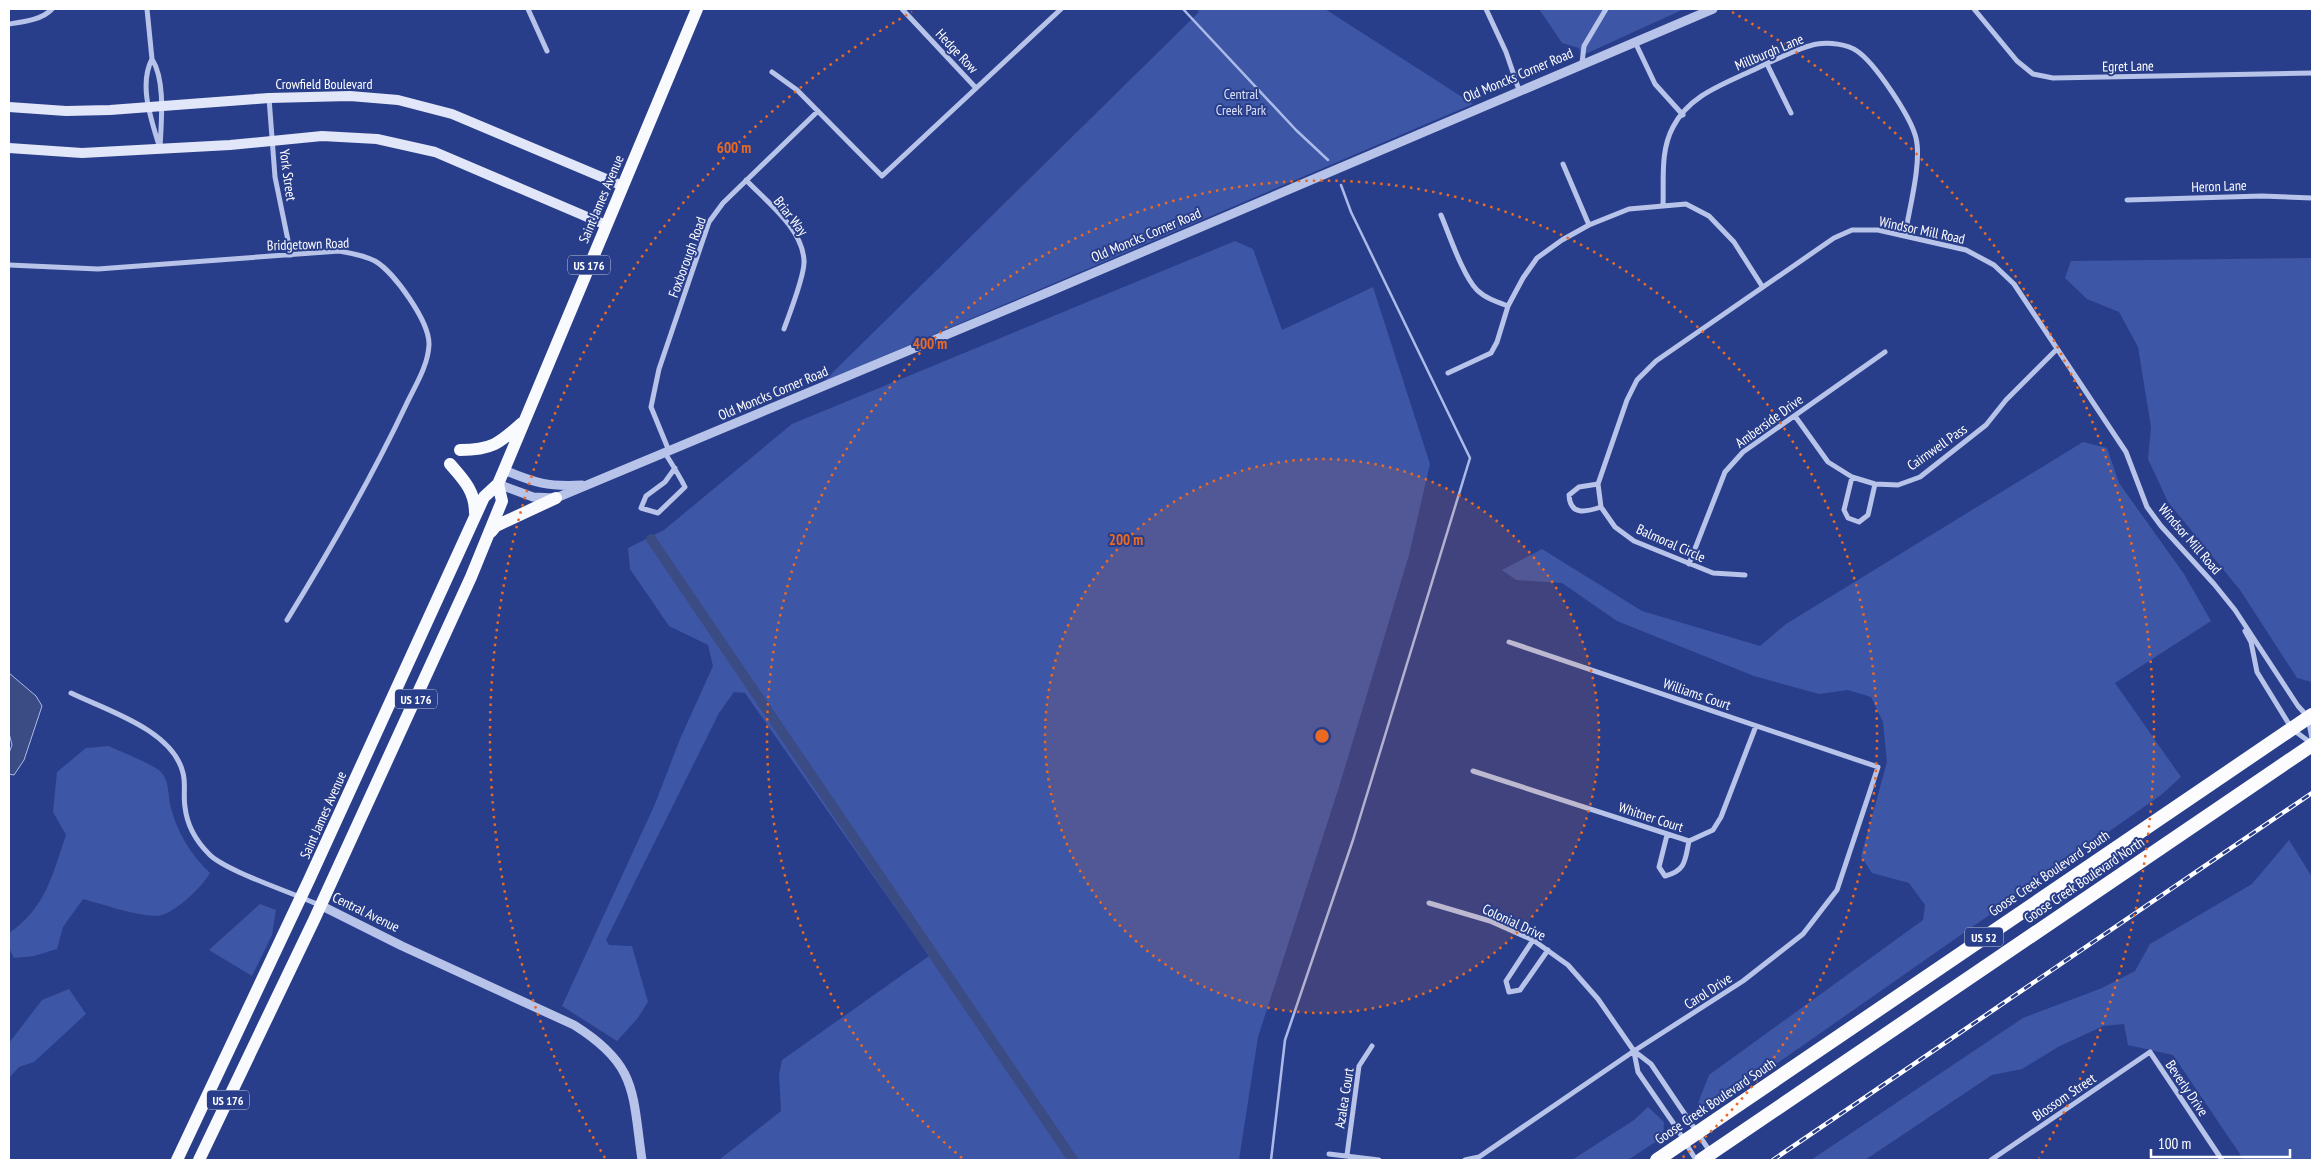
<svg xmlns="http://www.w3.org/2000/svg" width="2321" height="1169" font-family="'PT Sans Narrow',sans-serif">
  <rect width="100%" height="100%" fill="#293e8a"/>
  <!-- green -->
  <path fill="#3e56a6" d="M1196,9H1325L1473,104L823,382L1199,12Z
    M1539,9H1684L1581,56L1579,48L1562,43Z
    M1235,241L1253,249L1282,330L1373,287L1430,464L1409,555L1339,787L1258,1037L1239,1160H719L781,1111L779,1075L782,1060L929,956L745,693L734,692L719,713L606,940L609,945L632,946L648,1002L637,1019L617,1041L562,1006L655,804L680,739L713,666L708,645L669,626L630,569L628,548L664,530L792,424Z
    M2312,258V682L2297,678L2240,590L2168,502L2148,459L2151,427L2138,347L2119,312L2087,299L2065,278L2071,261Z
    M2083,442L2107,448L2119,483L2184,574L2211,621L2115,683L2181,777L2161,795L1709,1111L1698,1103L1709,1075L1923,920L1925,905L1909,883L1872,873L1861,856L1887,762L1883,722L1871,697L1848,690L1819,694L1754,676L1617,621L1562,583L1516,580L1502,570L1542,549L1642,611L1760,646L1786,624Z
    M109,746C121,752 153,764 161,772C169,781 168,793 170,804C176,831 191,855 210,873C202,887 173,916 156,916C132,915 106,905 83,899L63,927L57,949L34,956L14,958L9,948V933C46,908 52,875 66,835L53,812L57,772L86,748Z
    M2289,840L2312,877V1160H2244L2173,1055L2128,1045L2124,1024L2103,1026L2058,1047L2022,1069L1992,1075L1865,1160H1811L2023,1018L2102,988L2135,971L2150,944L2252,884Z
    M260,904L276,910L272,935L252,976L209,950Z
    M69,989L86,1014L34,1062L19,1067L9,1078V1043L42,1000Z
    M1648,1107L1664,1122L1663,1137L1628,1160H1572L1634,1120Z"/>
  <!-- water -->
  <path fill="#3b4b83" stroke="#abbbe9" d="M9,673L36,696L42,706L24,760L14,775L9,774V753L12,745L9,733Z"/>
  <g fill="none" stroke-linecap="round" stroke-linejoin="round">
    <!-- stream -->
    <path stroke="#abbbe9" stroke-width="2.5" d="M1183,9L1296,130L1328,160
      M1271,1160L1285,1040L1353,840L1470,458L1351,212L1341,185"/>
    <!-- canal -->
    <path stroke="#3b4b83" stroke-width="10" d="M651,539L1073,1160"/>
    <!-- minor -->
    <path stroke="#b7c3e9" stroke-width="5" d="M147,9L152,59
      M528,9L547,51
      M902,9L976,88
      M1486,9L1506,52L1519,90
      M1974,9L2017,61L2033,74L2053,78L2312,73
      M9,24C23,22 42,20 52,9
      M1635,42L1655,84L1683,115
      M152,59C166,81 161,123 160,149C152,121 138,86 152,59Z
      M1582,63L1584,46L1606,9
      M1767,64L1791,113
      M772,72L797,90L882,176L1061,9
      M269,98L275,177L291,255
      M1563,164L1589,225
      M746,180C767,202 803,229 804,261C805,275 789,315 784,329
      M2127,200L2262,196L2312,198
      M1663,205C1664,180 1660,151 1673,127C1689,96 1721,85 1751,71C1766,64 1802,46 1817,44C1829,42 1847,44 1857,51C1875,63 1911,117 1916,138C1922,162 1909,210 1905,235
      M1441,215C1449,234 1463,276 1477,290C1485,298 1497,302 1508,306
      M9,265L98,269L339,251C351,253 363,255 375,261C394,272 430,322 429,345C428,366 415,386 406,405C371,479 330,550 287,620
      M1448,373L1491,353L1497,342L1508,306L1523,278L1537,258L1562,240L1589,225L1629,209L1686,204L1709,216L1734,242L1762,286
      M1795,416L1828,462L1852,477L1875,484L1898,485L1920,477L1986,425L2006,400L2057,349
      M669,451L651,407L659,369L709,222L723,203L818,111
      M665,453C672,464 679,475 685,487L658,513L641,508L646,496L665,482L675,468
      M1852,477L1844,510L1848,518L1859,522L1868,515L1875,484
      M1598,484L1627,400L1637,380L1656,361L1834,238L1852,230H1878L1966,250L1994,265L2014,284L2126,452L2147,507L2161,526L2214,584L2235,610L2298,706L2308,717L2312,739
      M1601,507C1586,512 1570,516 1569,495L1579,487L1598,484L1601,507L1615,527L1634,541L1713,573L1745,575
      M1689,564L1725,472L1743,452L1885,352
      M2245,631L2251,642L2257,672L2292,729L2311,743
      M71,693C106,710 173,730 183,773C186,784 183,796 185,807C187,825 196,841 209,854C225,871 294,893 319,905
      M1473,771L1689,841L1713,830L1721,817L1756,726
      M1667,835L1659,867L1665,876C1686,871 1685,860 1689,841
      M1429,903L1490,921L1533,940L1568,965L1598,999L1634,1051L1651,1064L1711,1153
      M1533,940L1506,981L1509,992L1520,990L1548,950
      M1634,1052L1638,1072L1676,1127L1696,1160
      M1329,1154L1379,1160
      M1347,1155L1359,1066L1372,1046
      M1465,1160L1479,1157L1634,1051L1743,981L1803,934L1837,890L1878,767L1509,642
      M1991,1160L2150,1052L2222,1160"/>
    <!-- tertiary -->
    <path stroke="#b7c3e9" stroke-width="9" d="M504,470C535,483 548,487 582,485
      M498,484L533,497L556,498L1051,291L1713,9
      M320,905L402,946L574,1025C638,1065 632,1092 642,1160"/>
    <!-- secondary -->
    <path stroke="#e1e6f8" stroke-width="10" d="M9,107L66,111L110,110L269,98L350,96L398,100L452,114L623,186
      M9,148L82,153L230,145L322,136L377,139L435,152L606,225"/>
    <!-- primary -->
    <path stroke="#f9fafe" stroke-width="12" d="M460,450C491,450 499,444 522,423
      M450,464C464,480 475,491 475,513
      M491,532L496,526L556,498
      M177,1160L309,880L484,497L498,484L504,470L697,9
      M199,1160L314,920L471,577L502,501L498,484"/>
    <!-- trunk -->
    <path stroke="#fcfcfe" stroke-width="14" d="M1657,1160L2312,715
      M1701,1160L2312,745"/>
    <!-- rail casing -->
    <g stroke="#fff" stroke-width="4.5">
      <path id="rail" d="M1773,1160L2312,793"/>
    </g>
    <!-- rail -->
    <use href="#rail" stroke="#293e8a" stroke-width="2.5" stroke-dasharray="8" stroke-linecap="butt"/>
  </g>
  <!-- distance rings -->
  <circle cx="1322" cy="736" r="277" fill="#ea6a24" fill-opacity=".12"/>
  <g fill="none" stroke="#ea6a24" stroke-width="2.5" stroke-dasharray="2.5 5">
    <circle cx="1322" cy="736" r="277"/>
    <path d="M962 1158A555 555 0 1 1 1682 1158"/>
    <path d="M605 1158A832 832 0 0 1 912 12M1732 12A832 832 0 0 1 2039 1158"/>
  </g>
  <g text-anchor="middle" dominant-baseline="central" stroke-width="4" stroke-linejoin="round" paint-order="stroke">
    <!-- shield labels -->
    <g fill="#293e8a" stroke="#bfc5dc" stroke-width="1">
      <rect x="568" y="255.5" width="42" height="19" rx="4"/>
      <rect x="395" y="689.5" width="42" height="19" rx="4"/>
      <rect x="1965" y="927.5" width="38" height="19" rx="4"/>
      <rect x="207" y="1090.5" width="42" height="19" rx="4"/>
    </g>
    <g font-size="12" font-weight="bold" fill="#fff">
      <text x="589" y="265">US 176</text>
      <text x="416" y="699">US 176</text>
      <text x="1984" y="937">US 52</text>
      <text x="228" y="1100">US 176</text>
    </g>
    <!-- street labels -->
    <g font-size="14" fill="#fff" stroke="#293e8a">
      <text transform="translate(957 51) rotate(47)">Hedge Row</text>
      <text transform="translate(1769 52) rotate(-23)">Millburgh Lane</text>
      <text transform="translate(2128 66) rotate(-1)">Egret Lane</text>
      <text transform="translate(1518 75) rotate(-23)">Old Moncks Corner Road</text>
      <text x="324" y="84">Crowfield Boulevard</text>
      <text transform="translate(288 175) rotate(82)">York Street</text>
      <text transform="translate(2219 186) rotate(-2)">Heron Lane</text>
      <text transform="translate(601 199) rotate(-67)">Saint James Avenue</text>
      <text transform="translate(791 216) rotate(52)">Briar Way</text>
      <text transform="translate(1922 230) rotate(12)">Windsor Mill Road</text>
      <text transform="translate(1146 235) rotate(-23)">Old Moncks Corner Road</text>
      <text transform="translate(308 244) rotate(-2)">Bridgetown Road</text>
      <text transform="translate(687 257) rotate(-70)">Foxborough Road</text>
      <text transform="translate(773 393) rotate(-23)">Old Moncks Corner Road</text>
      <text transform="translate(1769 421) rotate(-36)">Amberside Drive</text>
      <text transform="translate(1937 447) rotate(-35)">Cairnwell Pass</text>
      <text transform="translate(2190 539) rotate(49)">Windsor Mill Road</text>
      <text transform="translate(1671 543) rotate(24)">Balmoral Circle</text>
      <text transform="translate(1697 694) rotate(19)">Williams Court</text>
      <text transform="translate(323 815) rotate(-66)">Saint James Avenue</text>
      <text transform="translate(1651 817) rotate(18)">Whitner Court</text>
      <text transform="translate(2049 873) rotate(-34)">Goose Creek Boulevard South</text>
      <text transform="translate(2084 880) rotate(-34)">Goose Creek Boulevard North</text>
      <text transform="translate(366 912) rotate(26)">Central Avenue</text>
      <text transform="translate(1514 922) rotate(25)">Colonial Drive</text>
      <text transform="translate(1708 991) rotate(-33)">Carol Drive</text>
      <text transform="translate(2187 1088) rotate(56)">Beverly Drive</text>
      <text transform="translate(2064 1097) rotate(-34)">Blossom Street</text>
      <text transform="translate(1344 1098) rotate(-81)">Azalea Court</text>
      <text transform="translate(1715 1101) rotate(-34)">Goose Creek Boulevard South</text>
    </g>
    <!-- park labels -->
    <g font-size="14" fill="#dbe1f7" stroke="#293e8a">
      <text x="1241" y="94">Central<tspan x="1241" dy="16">Creek Park</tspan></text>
    </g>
  </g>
  <circle cx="1322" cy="736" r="8" fill="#ea6a24" stroke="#293e8a" stroke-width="2.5"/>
  <g font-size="15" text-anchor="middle" font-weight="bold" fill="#ea6a24" stroke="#293e8a" stroke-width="4" stroke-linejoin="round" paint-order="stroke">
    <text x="734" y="153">600 m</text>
    <text x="930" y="349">400 m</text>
    <text x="1126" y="545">200 m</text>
  </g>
  <!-- border -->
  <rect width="2321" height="1169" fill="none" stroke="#ffffff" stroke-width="20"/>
  <!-- scale -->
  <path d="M2151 1149v8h139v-8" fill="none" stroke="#ffffff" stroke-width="2.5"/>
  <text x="2158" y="1149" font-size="15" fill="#ffffff" stroke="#293e8a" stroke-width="4" paint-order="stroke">100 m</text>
</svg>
